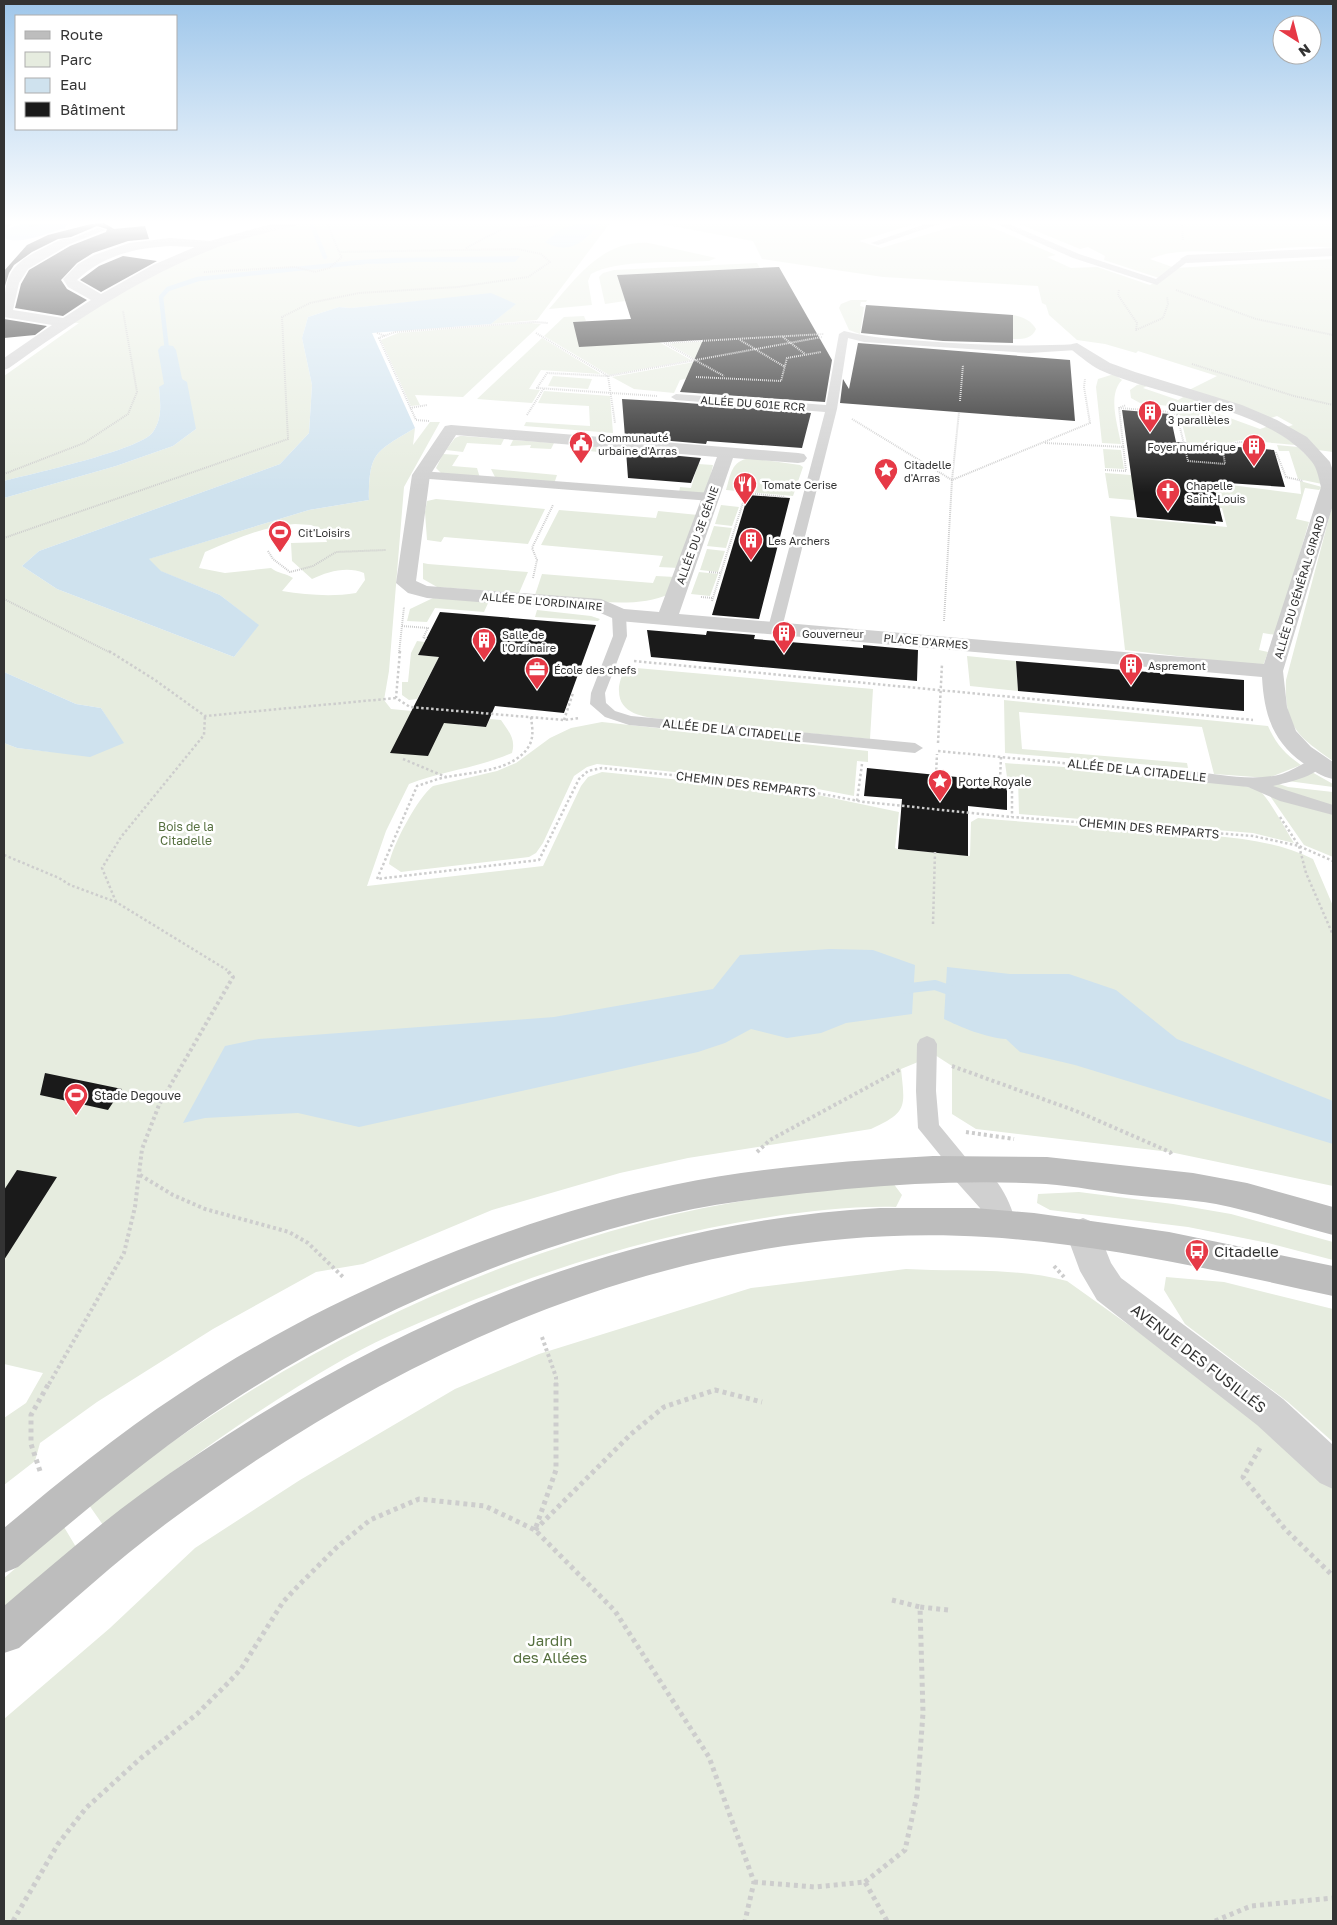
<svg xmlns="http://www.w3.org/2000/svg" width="1337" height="1925" font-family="'Golos Text',sans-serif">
  <rect width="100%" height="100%" fill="#fff"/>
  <!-- green -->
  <path fill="#e6ecdf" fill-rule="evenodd" d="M291,223H610L537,320L491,324L515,304L491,294L351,308L339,307L308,317L302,338L312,385L309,433L280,464L39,551L22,566L57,589L234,657L258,625L220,595L160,571L148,559L309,510L369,500C369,452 375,452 415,428L413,445L430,422H440L404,487L389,671L384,700L391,709L463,716L459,725L486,727L490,719L501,720C509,732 516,739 512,753C478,768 442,771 409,784L386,831L367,886L543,866L581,786L588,777L602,772L808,793L899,812L895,848L897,849L970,856L971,822L978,818C1036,823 1094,827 1152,832C1206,836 1264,835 1313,859L1333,906V1186L1170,1152L976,1129L952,1114V1066L935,1055L901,1069C905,1107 908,1112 871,1129L688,1158L620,1173L492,1210L363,1264L316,1272L213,1329L97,1402L40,1443L35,1461L4,1485V1418L26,1403L43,1373L4,1364V743L17,748L52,752L109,721L101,708L76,704L4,672V498L116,466L173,446L196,429L159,387C160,403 163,417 153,432C141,450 30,474 4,481V376L79,323L64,322L181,258ZM295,524L311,525L323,530L327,542L291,543L292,561L312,579C328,571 348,566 364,573L365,580L356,593C332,597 307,595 282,591L293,578C286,573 279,574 271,568L225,573L199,568L205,552C234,540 263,526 295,524Z
    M655,223H918L859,241L881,248L965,223H982L1056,255L1047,257L1071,268L1097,267L1150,285L1162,279L1104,260L1105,256L1088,247L1080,249L1017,223H1333V248C1302,244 1269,250 1237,252C1207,253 1179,247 1150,259L1175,268L1333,259V452L1318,450L1287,427L1293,425L1277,416L1271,418L1189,390L1217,376L1138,351L1136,353L1105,344L1077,340L1049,315L1046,305L1042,303L1038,286L883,277L762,259L753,241Z
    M649,243L716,258L709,261C678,263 616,259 591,274L588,281L592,305L549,309C577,277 602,240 649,243Z
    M757,263L760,268L618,275L625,301L605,304L599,277L603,273L614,270Z
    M851,300H867L866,302H861L860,306L864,307L860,334L849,330L839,308L841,304Z
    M1013,315C1023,317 1031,320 1036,329C1032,339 1023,339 1013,339Z
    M584,316L586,321L573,322L659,342L691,360L609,375L544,336L564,317Z
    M531,323L541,324L463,397L415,395L420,405L411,406L381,340L398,333Z
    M542,338L601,374L541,370L529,389L540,390L532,403L477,399Z
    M737,340L695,359L669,344L674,343Z
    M694,362L704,375L680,380L674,393L634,389L612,377Z
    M1114,374L1122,380C1107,395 1118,426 1121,444L1102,443L1096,387L1098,379Z
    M553,376L592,379L588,389L548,386Z
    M1145,383L1149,385L1143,388L1178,400L1185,396L1200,401L1194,405L1260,429L1269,426L1296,445L1241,440L1220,445L1191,460L1180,415L1171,411L1169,406L1140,403L1131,398L1130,390L1137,385Z
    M544,391L610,396L613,433L524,426L526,422L590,426L589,406L538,403Z
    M460,436H463L504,439L501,445L467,443L463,452L446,450L455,438Z
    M513,440L554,443L551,449L530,448L531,445L510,446Z
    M583,445L634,449L632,456L581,450Z
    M1277,445L1298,447L1315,464L1322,484L1298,479L1289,451H1279Z
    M1103,449L1121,450L1124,469L1105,468Z
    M443,454L459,455L452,466L477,468L480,478L442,474L436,468Z
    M750,458L800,465L803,467L793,496L726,490C731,474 731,461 750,458Z
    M698,464L713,465L707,491L704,493H679L680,487L691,488Z
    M1225,466L1231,485L1301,494L1300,481L1322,487L1319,490L1305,488L1296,519L1309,522L1276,635L1263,633L1259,650L1268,652L1263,666L1125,650L1110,516L1227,527L1222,508L1109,498L1105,473L1195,480Z
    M491,469L557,475L554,484L496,479Z
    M436,499L545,509L528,544L444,537L441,542L427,540L425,512L427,501Z
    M1333,503V761C1297,736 1284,726 1286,680Z
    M721,505L739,507L732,526L715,524Z
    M559,510L656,518L658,511L698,515L679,568L659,567L663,556L541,545Z
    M714,526L732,528L726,548L707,546Z
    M707,549L725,551L718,572L700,570Z
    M423,563L428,564L528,572L519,593L437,587L423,579Z
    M699,572L718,574L710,596L691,594Z
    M542,574L653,583L656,576L675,577L669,594C634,611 573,598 535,595Z
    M433,598L489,601L484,612L435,608L427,622L407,621L410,609Z
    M537,610L591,616L600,619L598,621L535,617Z
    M417,641L425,642L418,655L439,657L417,699L409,700L402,695V682H408L411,653Z
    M967,656L1016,661L1018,691L970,686Z
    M625,667L873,689L870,739L661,719C644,717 619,714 619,691C618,684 623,674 625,667Z
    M1004,700L1268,726C1276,744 1285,754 1301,765L1268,778L1214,774L1202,727L1019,712L1022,749L1187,763L1188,768L1005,753Z
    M602,722L868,751V762L857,761L854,796L792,784L597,764L587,767L574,776L543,843L536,853L529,857L409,871L401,872L389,864C392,846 418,797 433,786L497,771L516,763L550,738L571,728Z
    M1005,763C1041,766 1244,777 1261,792C1271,802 1286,830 1294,843L1253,833L1019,814L1018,779L1007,777Z
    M1310,771L1333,784V787L1288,781Z
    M1276,783L1288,787L1333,792V806L1269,786Z
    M1268,793L1333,814V857L1304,845Z
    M893,1183L902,1195L896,1207C853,1206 811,1211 770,1217C667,1233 568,1262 471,1301C429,1319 384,1336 344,1359C260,1407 179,1465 103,1525L89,1505C252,1373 441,1276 644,1222C725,1200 809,1191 893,1183Z
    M1079,1192L1173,1204L1231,1214L1333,1242V1260L1268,1243L1188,1227L1050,1210L1037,1203L1038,1194Z
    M906,1269C959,1272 1015,1267 1067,1281L1168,1353L1274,1422L1333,1483V1921H4V1719L110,1628L195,1548L300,1480L455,1389L539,1354L751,1288Z
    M1166,1277L1224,1282L1333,1309V1442L1288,1402L1185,1324L1164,1290Z
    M64,1527L76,1547L4,1611V1578Z"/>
  <!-- water -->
  <path fill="#cfe2ee" d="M581,223H600C585,242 568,256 545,242L561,229Z
    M520,256L515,262C482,263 449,262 416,262C392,263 371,266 347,261L388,258Z
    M491,293L516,304L491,324L372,333L415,428C375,452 369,452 369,500L309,510L149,559L161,571L220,595L259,625L234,657L57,589L22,566L39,551L280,464L309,433L312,385L302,338L308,317L339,307L351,308Z
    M177,376L187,382L196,429L173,446L116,466L4,498V481C30,474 141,450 153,432C163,417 160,403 159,387Z
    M4,672L76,704L101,708L124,743L90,757L17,748L4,743Z
    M830,949L873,950L915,965L912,1014L846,1023L821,1033L787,1038L751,1029L725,1043L698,1052L359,1127L298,1113L205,1118L183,1123L225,1046L259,1039L554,1017L713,989L740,955Z
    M947,967L1010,974H1069L1116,990L1177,1039L1333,1101V1144L1075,1065L1020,1052L1006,1039C987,1038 960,1027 944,1019Z"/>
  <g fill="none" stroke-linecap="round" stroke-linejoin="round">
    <!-- stream-far1 -->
    <path stroke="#cfe2ee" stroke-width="4.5" d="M311,223L325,257
      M167,350L161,297L168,289L198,279L364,262"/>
    <!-- stream -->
    <path stroke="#cfe2ee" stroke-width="10" d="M902,989L935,985L955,992"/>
    <!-- canal -->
    <path fill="#cfe2ee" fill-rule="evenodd" d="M167,345L173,346L176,350L189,412L182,425H168L165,421L169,412L158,350L161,346Z"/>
    <!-- river -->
    <path fill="#cfe2ee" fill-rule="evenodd" d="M26,223H68L65,228C47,233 24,244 6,239L4,232L6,229Z"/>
  </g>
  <!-- building -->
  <path fill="#1a1a1a" d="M104,223L114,229L145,226L149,239L128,241L93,253L77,263L61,280L67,289L87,300L63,316L15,308L21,284L29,270L70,246L106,232L107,229L97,226L71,237L58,239L32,252L14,265L9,273L4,289V271L27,245L48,235L91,224Z
    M123,256L157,261L101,292L80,280L99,266Z
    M779,267L832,360L825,402L680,392L703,340L579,347L573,322L631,319L617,275Z
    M866,305L1013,315V343L943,341L861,333Z
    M4,319L47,326L35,335L4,338Z
    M858,343L1070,360L1075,421L840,403L843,379L849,389Z
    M622,399L675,402L811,413L802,448L707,441L706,444L625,437Z
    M1122,410L1170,414L1176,442L1274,450L1285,487L1213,482L1223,522L1215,521L1216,524L1137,517Z
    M626,451L701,458L691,483L628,478Z
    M748,495L790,498L759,619L712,615Z
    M440,612L596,625L564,713L495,706L486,727L444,723L428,756L390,753L439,657L418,655Z
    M647,630L706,635L707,631L755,635L754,639L863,648V645L918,650L917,681L651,657Z
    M1016,661L1244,680V711L1018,691Z
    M867,768L1007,782V810L968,806V856L898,849L902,799L864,796Z
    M45,1073L122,1089L108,1110L40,1095Z
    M17,1170L57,1177L4,1260V1190Z"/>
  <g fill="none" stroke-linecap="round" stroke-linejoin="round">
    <!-- path-far3 -->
    <path stroke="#cdcdcd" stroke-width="2" stroke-dasharray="1 1" stroke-linecap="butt" d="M1182,223L1183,241
      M29,226L46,223
      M466,248L502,229L526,228L550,223
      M204,272L295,267L315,272L329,268L342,257L339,253
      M1119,290L1118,295L1137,323L1136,330L1163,318L1168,304L1167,297
      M1176,290L1256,319L1333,335
      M377,333L385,336
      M536,333L608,376L615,423
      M783,337L805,354
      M740,340L785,367
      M664,343L824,334
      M666,344L724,376
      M1192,364L1294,396L1333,405
      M696,377L781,381L787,358L821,352
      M657,396L537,388L547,373L608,376L822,337
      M960,401L963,365
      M410,408L427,405
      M1119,408L1171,412L1177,415L1188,461L1225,464L1222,445L1241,442L1258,443
      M527,415L544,388
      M852,419L952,480L1090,423L1084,387L1085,379
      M429,421L416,420L379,338L395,332L534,322L548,323
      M1045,443L1124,447
      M1276,452L1286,477L1303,481
      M1105,470L1126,471L1119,408L1126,405
      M4,474L84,443L128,414L137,392L123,311
      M737,492L785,497
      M4,538L288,439L282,317L310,303L359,293L458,287L528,277L550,262L541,254L518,249L339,252L327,223
      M268,551L273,559L290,572L313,566L336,552L386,550
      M709,572L721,573
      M533,578L537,560L532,548L553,505
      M701,597L713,598
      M4,599L111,653
      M712,601L746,493
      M944,621L952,480L959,412
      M402,626L428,628L423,638H427
      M399,653L404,607"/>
    <!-- path-far2 -->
    <path stroke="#cdcdcd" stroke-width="2.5" stroke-dasharray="2.5 2.5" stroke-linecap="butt" d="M109,651L155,680L205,716L396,698
      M400,651L396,698L410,707L564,720L580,718
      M634,661L1253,720
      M531,717C532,726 534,735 530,744C517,771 472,772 447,777C436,779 427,783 417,786L377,879L539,860L579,779L588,771L602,768L780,786L864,802L1012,817L1253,836L1299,846L1333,861
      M564,720L573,693
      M938,743L942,664
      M938,751L1168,773
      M1001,757L1000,780L1012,781V817
      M403,759L446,777
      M936,775L937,754
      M857,801L862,764
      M1280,817L1299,846L1306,873L1333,935
      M4,855L59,878L70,885L116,902L227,970
      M116,902L102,868L121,837L204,735L205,716
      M933,924L935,852"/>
    <!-- path-far1 -->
    <path stroke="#cdcdcd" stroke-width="4" stroke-dasharray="3 3" stroke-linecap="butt" d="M952,1066L1076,1111L1170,1152L1172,1155
      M966,1132L1014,1139
      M757,1152L770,1140L901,1069
      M140,1175L173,1195L205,1209L289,1232L308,1243L344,1278
      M1054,1266L1064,1277
      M542,1337L556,1377V1384
      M49,1384L124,1253L135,1207L142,1149L159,1105L233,977L226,969"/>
    <!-- path -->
    <path stroke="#cdcdcd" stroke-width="5" stroke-dasharray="4 4" stroke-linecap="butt" d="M1260,1448L1243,1477L1285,1529L1333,1576
      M40,1471L31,1444V1415L49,1383
      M536,1527L556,1470V1383
      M535,1530L631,1434L664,1407L715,1390L762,1402
      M892,1600L920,1607
      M754,1882L815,1887L865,1882L887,1921
      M865,1882L905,1850L917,1795L923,1713L920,1607L948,1610
      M13,1921L58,1844L86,1808L141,1758L197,1714L228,1683L241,1669L283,1602L298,1586L337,1547L370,1520L419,1499L485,1506L535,1530L615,1611L709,1757L754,1882L745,1921
      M1215,1921L1251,1906L1333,1898"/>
    <!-- service -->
    <path fill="#d0d0d0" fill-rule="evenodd" d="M928,223H942L878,245L871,243Z
      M995,223H1007L1079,254L1156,279L1184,257L1191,259L1157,285L1073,258Z
      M98,228L105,230L70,244L63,242Z
      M844,331C870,338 897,339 924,341C975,345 1025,347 1077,344L1082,347L1077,350L1029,353L864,342L848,338L837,409L782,628L775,632L768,628L825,412L676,400L671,397L676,394L826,405L839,334Z
      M421,471L711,493L717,497L711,501L417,478L415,475L417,472Z
      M619,611L626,615L627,636L605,693L606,703L615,711L631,716L915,743L923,748L915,753L629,725L605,717L590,704L591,693L613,636L612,615Z
      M1317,758L1323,759L1325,763C1315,777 1289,782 1273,786L1333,805V815L1280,801L1248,787L1189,781L1183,780L1181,776L1183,772L1189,771C1219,774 1252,782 1282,774C1294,770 1305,761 1317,758Z
      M927,1036L934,1039L937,1044L936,1091L939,1125L976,1170L973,1176L965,1179L957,1176L918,1128L916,1091L917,1044L920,1039Z"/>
    <!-- minor -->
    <path fill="#d0d0d0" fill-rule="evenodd" d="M4,223H14L4,230Z
      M275,223H297L295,226C269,232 243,238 218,247C142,276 75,321 9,368L4,370V358L52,325L4,317C4,277 8,264 46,247C54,243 63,237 72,239L73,242L28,269L19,283L13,310L63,318L91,300L68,287L63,279L78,264L94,255L129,243L170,238L210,241ZM170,246L195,247L153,265L101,294L77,280C104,255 135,248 170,246Z
      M1333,248V256L1187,263L1180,259L1187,255Z
      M1077,343L1110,363L1135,372L1242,405L1277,420L1307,437L1330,462L1333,471V505L1283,671L1287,707L1296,731L1311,747L1333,762V779C1322,777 1312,770 1303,763C1272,741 1264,713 1262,677L619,621L596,611L427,598L408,593L396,583L412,475L445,426L451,425L798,453L804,454L807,458L804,462L798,463L733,458L679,614L1264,664L1321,487C1319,479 1317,468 1312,462C1268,407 1163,398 1100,370C1090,365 1081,357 1072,350L1070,347L1072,344ZM456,435L717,457L659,612L624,609L601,599L427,586L416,581L430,475Z
      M965,1157C993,1167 1009,1196 1016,1223L1012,1233L1000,1237L988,1233L980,1208L954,1179L949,1170L954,1161Z
      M1083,1218L1095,1223L1111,1263L1121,1278L1283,1399L1333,1445V1489L1320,1483L1257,1425L1097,1300L1080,1271L1066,1233L1071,1223Z"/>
    <!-- secondary -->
    <path fill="#bdbdbd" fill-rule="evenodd" d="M933,1156L1047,1157L1193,1173L1247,1183L1333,1207V1235C1294,1225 1256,1212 1216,1204C1188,1199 1159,1198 1131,1195C1103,1192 1075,1186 1046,1184C980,1180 913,1183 846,1189C788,1195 727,1201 670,1214C516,1249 364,1315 232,1401C156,1450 87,1509 18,1567L4,1573V1528C60,1481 118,1434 179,1394C320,1299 507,1220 673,1185C758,1167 847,1161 933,1156Z
      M880,1208H975L1034,1213L1169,1232L1333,1266V1296C1219,1271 1103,1244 986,1237C685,1219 404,1346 167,1523C116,1561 68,1605 19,1648L4,1653V1606C49,1568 93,1529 141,1494C359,1336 608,1223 880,1208Z"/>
  </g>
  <!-- sky -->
  <linearGradient id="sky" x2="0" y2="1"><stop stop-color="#9ec6ea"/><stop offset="0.45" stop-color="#fff"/><stop offset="1" stop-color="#fff" stop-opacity="0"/></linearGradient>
  <rect width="1337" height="493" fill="url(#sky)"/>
  <!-- icons -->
  <defs>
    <g id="building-pin" transform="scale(1.25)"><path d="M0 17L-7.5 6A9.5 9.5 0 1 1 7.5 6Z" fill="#e63946" stroke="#fff"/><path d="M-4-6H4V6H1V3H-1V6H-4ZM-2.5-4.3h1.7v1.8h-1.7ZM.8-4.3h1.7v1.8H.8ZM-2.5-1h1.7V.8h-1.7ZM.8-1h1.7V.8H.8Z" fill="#fff"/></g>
    <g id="civic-pin" transform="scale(1.25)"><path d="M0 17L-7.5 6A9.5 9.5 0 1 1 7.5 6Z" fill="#e63946" stroke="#fff"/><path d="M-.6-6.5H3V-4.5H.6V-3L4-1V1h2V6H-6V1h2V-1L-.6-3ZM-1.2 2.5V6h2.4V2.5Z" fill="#fff"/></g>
    <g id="sight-pin" transform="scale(1.25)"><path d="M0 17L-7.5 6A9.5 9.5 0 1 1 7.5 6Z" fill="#e63946" stroke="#fff"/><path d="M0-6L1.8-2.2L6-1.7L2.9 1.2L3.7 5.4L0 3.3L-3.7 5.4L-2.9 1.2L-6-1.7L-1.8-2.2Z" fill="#fff"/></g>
    <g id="restaurant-pin" transform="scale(1.25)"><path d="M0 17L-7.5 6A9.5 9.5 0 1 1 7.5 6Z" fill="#e63946" stroke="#fff"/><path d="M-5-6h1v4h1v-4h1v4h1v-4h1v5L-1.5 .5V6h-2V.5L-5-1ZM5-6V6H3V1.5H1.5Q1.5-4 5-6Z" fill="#fff"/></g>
    <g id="church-pin" transform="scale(1.25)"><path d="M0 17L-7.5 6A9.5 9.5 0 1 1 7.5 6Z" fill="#e63946" stroke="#fff"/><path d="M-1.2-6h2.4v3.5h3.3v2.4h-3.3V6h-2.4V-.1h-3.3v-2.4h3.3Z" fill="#fff"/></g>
    <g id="stadium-pin" transform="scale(1.25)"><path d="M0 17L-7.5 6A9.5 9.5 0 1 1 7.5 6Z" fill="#e63946" stroke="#fff"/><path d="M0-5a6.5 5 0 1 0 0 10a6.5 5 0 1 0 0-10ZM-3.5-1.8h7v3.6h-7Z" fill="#fff"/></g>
    <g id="office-pin" transform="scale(1.25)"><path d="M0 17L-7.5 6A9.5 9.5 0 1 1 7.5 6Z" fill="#e63946" stroke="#fff"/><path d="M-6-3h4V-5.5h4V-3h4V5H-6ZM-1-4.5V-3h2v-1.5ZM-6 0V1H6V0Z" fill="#fff"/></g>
    <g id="bus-pin" transform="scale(1.25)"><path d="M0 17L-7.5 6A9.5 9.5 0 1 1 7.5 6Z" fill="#e63946" stroke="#fff"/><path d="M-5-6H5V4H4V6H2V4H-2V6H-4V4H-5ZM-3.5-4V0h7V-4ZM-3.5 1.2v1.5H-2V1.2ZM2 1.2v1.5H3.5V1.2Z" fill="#fff"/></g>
  </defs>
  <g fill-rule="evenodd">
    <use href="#building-pin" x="1150" y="412"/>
    <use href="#civic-pin" x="581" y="443"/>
    <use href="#building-pin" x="1254" y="446"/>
    <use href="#sight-pin" x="886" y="470"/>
    <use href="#restaurant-pin" x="745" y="484"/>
    <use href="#church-pin" x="1168" y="491"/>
    <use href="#stadium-pin" x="280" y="532"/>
    <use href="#building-pin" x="751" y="540"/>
    <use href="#building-pin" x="784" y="633"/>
    <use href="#building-pin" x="484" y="640"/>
    <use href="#building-pin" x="1131" y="665"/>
    <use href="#office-pin" x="537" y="669"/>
    <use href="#sight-pin" x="940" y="781"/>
    <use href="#stadium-pin" x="76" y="1095"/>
    <use href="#bus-pin" x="1197" y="1251"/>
  </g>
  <g text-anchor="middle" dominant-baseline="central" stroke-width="5" stroke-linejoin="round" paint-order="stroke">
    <!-- far-street labels -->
    <g font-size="11" fill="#333" stroke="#fff">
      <text transform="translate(753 403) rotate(4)">ALLÉE DU 601E RCR</text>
      <text transform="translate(697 535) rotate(-70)">ALLÉE DU 3E GÉNIE</text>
      <text transform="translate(1299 587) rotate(-73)">ALLÉE DU GÉNÉRAL GIRARD</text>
      <text transform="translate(542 601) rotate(5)">ALLÉE DE L'ORDINAIRE</text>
      <text transform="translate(926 641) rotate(5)">PLACE D'ARMES</text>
    </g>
    <!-- far-poi labels -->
    <g font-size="11" fill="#333" stroke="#fff" text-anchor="start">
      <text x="1168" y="406">Quartier des<tspan x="1168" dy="13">3 parallèles</tspan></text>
      <text x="598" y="437">Communauté<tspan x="598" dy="13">urbaine d'Arras</tspan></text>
      <text x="1236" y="446" text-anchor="end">Foyer numérique</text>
      <text x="904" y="464">Citadelle<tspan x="904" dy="13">d'Arras</tspan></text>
      <text x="762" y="484">Tomate Cerise</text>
      <text x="1186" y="485">Chapelle<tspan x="1186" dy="13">Saint-Louis</tspan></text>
      <text x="298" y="532">Cit'Loisirs</text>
      <text x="768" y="540">Les Archers</text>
      <text x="802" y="633">Gouverneur</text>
      <text x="502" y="634">Salle de<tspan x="502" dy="13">l'Ordinaire</tspan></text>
      <text x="1148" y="665">Aspremont</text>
      <text x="554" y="669">École des chefs</text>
    </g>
    <!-- street labels -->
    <g font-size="12" fill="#333" stroke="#fff">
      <text transform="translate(732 730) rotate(6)">ALLÉE DE LA CITADELLE</text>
      <text transform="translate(1137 770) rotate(6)">ALLÉE DE LA CITADELLE</text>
      <text transform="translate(746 784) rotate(7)">CHEMIN DES REMPARTS</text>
      <text transform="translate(1149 828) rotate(5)">CHEMIN DES REMPARTS</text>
    </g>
    <!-- poi labels -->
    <g font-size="12" fill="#333" stroke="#fff" text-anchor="start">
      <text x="958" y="781">Porte Royale</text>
      <text x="94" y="1095">Stade Degouve</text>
    </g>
    <!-- park labels -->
    <g font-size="12" fill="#56703f" stroke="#fff">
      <text x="186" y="826">Bois de la<tspan x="186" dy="14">Citadelle</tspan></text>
    </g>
    <!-- near-poi labels -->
    <g font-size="15" fill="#333" stroke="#fff" text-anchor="start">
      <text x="1214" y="1251">Citadelle</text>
    </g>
    <!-- near-street labels -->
    <g font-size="15" fill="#333" stroke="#fff">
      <text transform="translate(1199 1358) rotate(38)">AVENUE DES FUSILLÉS</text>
    </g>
    <!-- near-park labels -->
    <g font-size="15" fill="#56703f" stroke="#fff">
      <text x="550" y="1640">Jardin<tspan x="550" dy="17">des Allées</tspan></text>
    </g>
  </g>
  <!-- border -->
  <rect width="1337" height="1925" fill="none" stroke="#333333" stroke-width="10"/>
  <!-- legend -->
  <rect x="15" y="15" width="162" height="115" fill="#ffffff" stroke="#adadad"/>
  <rect x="25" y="31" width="25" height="8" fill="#bdbdbd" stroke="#adadad"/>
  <text x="60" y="40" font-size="15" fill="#333333">Route</text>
  <rect x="25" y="52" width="25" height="15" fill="#e6ecdf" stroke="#adadad"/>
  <text x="60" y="65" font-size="15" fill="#333333">Parc</text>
  <rect x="25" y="78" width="25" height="15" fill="#cfe2ee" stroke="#adadad"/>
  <text x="60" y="90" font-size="15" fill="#333333">Eau</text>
  <rect x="25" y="102" width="25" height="15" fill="#1a1a1a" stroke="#adadad"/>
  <text x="60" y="115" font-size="15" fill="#333333">Bâtiment</text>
  <!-- north arrow -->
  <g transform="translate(1297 40) rotate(144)"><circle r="24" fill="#ffffff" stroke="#adadad"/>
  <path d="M0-4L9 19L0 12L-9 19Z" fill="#e63946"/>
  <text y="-8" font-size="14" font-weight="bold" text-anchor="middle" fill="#333333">N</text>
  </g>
</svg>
